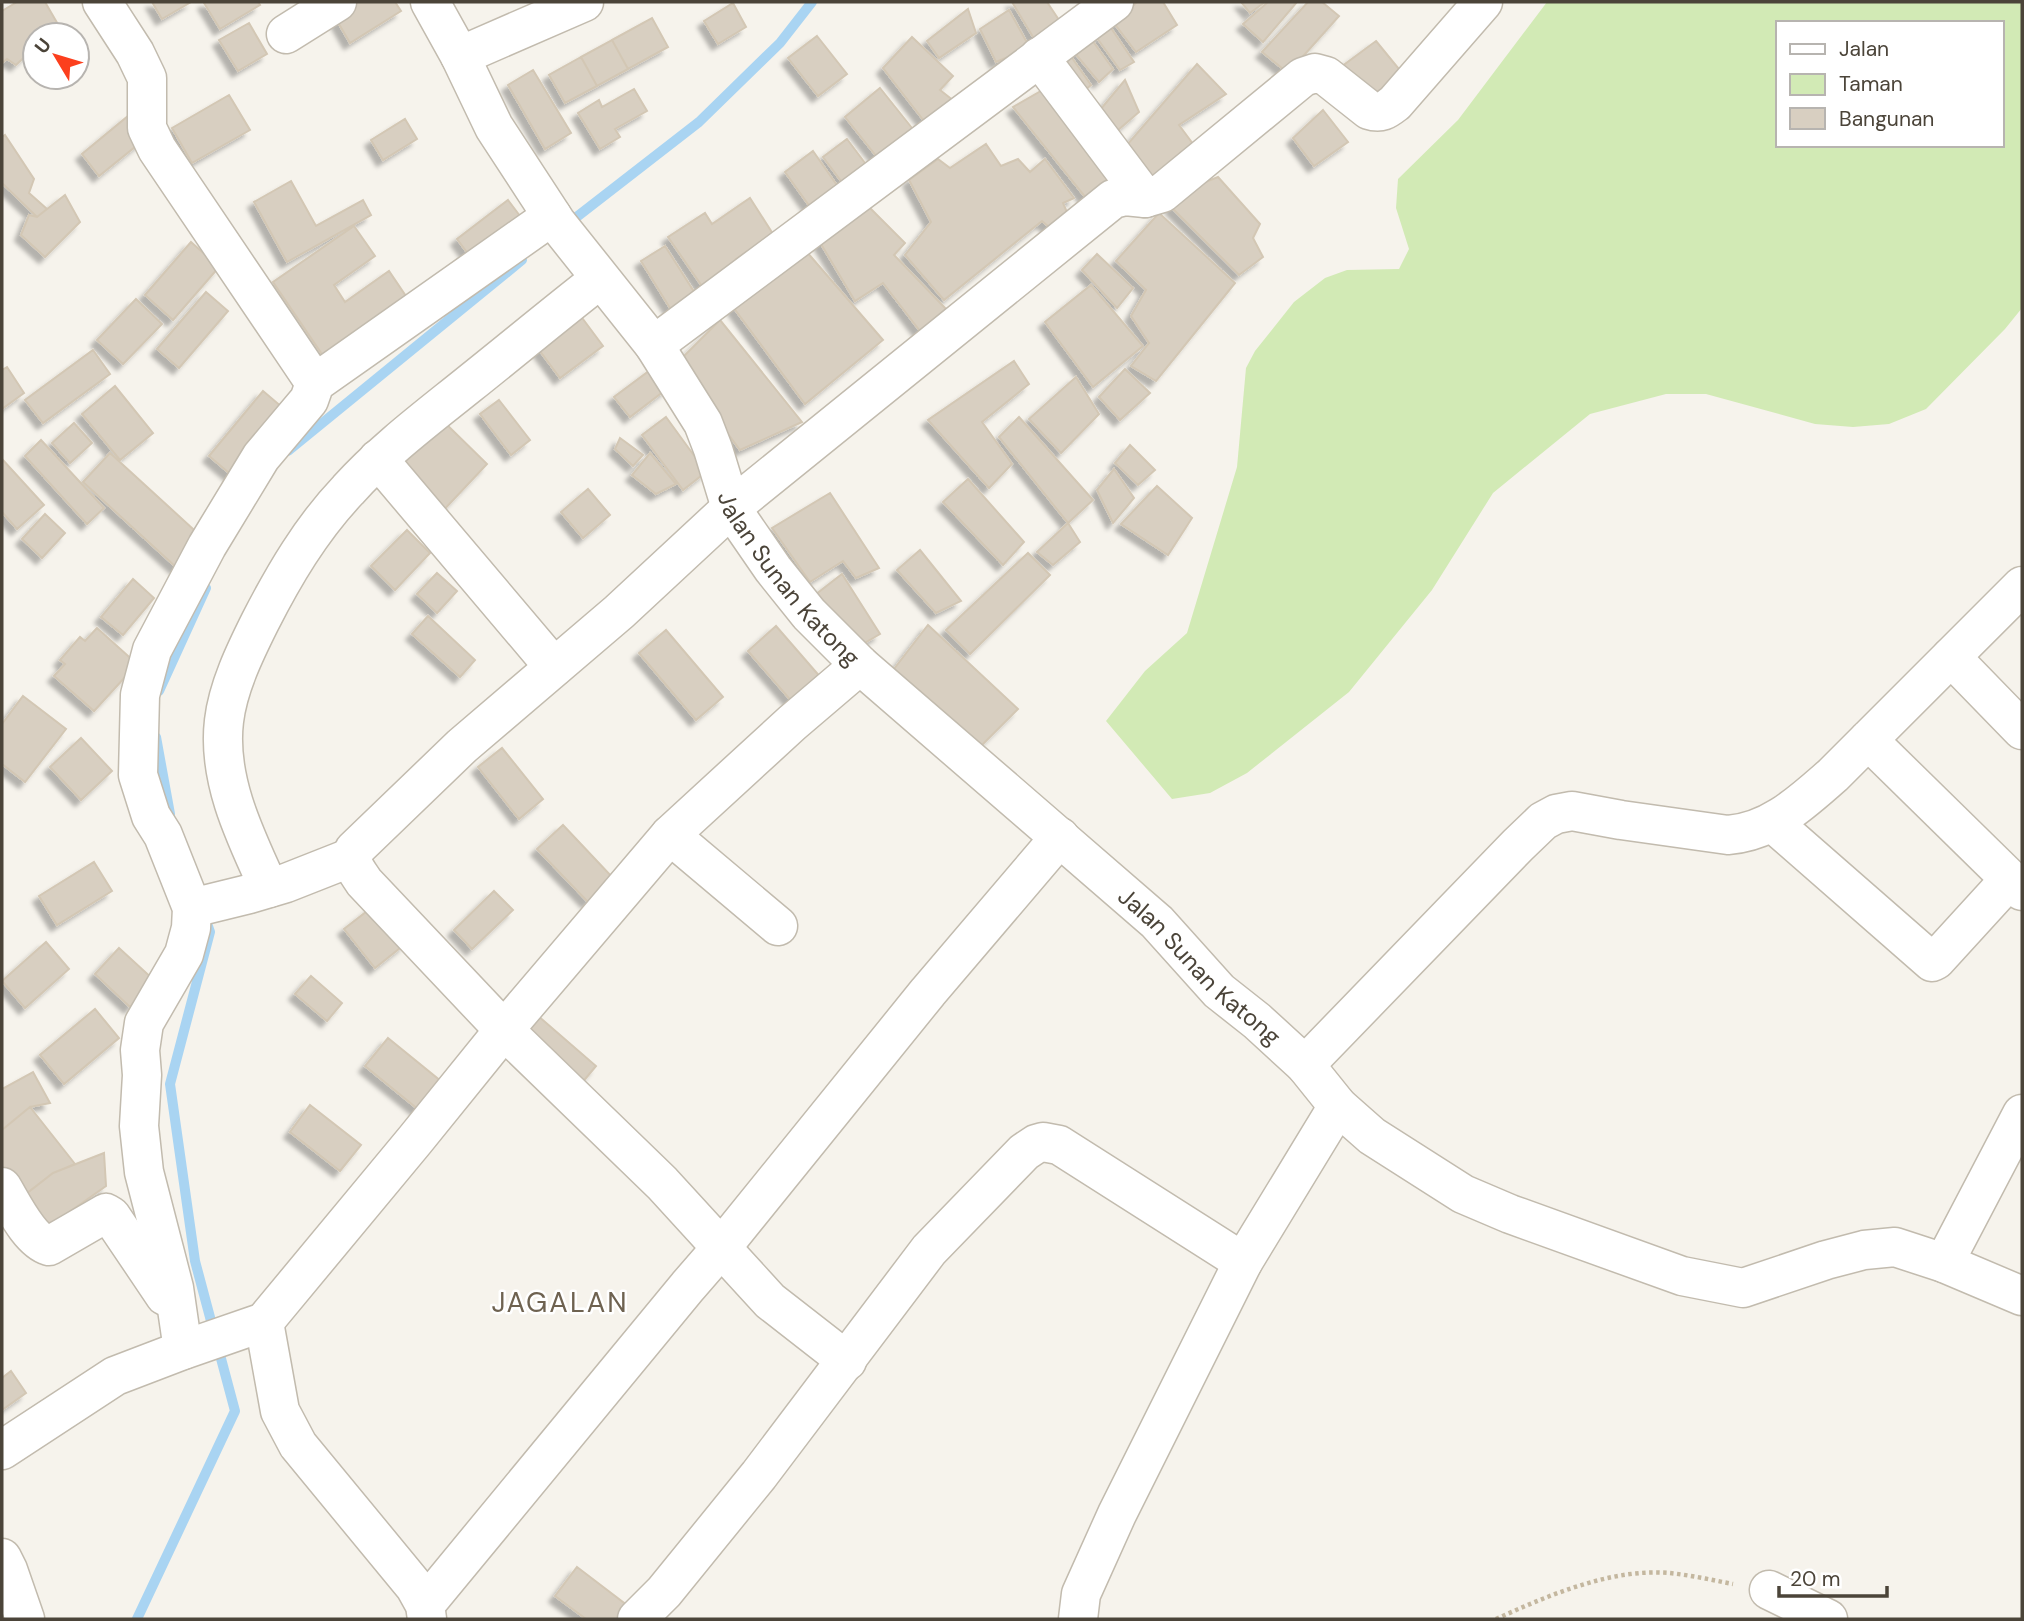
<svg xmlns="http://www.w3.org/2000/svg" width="2024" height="1621" font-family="'DM Sans',sans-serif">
  <defs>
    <filter id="shadow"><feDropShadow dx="-6" dy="6" stdDeviation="2" flood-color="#0004"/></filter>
  </defs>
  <rect width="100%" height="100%" fill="#f6f3ec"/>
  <!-- green -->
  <path fill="#d2eab5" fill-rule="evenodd" d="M1547,2H2022V308L2005,329L1926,409L1889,424L1853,427L1815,424L1706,394H1666L1590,414L1493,493L1432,590L1349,692L1247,773L1210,793L1172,799L1106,721L1145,671L1187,633L1237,467L1246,368L1255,351L1294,302L1325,278L1347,270L1399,269L1409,249L1396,208L1398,179L1458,120ZM1777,23H2001V145H1777Z"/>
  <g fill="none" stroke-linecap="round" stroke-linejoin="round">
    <!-- stream -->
    <path stroke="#a9d4f2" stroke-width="10" d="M565,226L699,122L780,43L812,2
      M288,451L522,260
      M159,691L206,588
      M156,737L170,814
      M137,1619L235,1411L195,1261L170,1084L210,932L205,918"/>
  </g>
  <!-- building -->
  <path fill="#d8cfc1" stroke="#d3c7b4" stroke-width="2" filter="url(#shadow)" d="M17,2H45L59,26L49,35H35V47L16,65L7,59L2,63V11Z
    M152,2H191L162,19Z
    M206,2H258L260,5L220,29L204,3Z
    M348,2H395L401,11L350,43L332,12Z
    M1012,2H1047L1065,29L1036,42Z
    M1137,2H1163L1177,25L1136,52L1114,23Z
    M1241,2H1265L1250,13Z
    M1268,2H1297L1263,42L1243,24Z
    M1308,2H1322L1339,16L1288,73L1262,52Z
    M733,3L746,27L718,44L704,21Z
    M968,9L976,33L939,58L927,41Z
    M1009,10L1030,48L996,62L980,29Z
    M652,18L668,47L628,69L612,40Z
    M249,23L267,54L238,71L219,40Z
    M1111,28L1134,62L1120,70L1097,38Z
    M817,36L847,74L818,96L788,58Z
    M912,37L953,76L940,90L964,109L931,130L883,68Z
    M612,40L628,69L597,86L581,57Z
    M1092,40L1113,69L1099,82L1073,51Z
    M1376,41L1408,80L1366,98L1341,67Z
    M1070,55L1091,85L1078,96L1055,68Z
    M581,57L597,86L565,103L549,75Z
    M1197,64L1226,94L1179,125L1196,148L1143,185L1120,153Z
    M533,70L571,133L545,149L508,85Z
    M1125,80L1139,112L1110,137L1095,116Z
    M880,88L916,133L881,162L845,117Z
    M1046,88L1111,179L1086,198L1013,107Z
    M634,89L647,111L615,129L620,137L600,149L578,113L599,100L602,107Z
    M229,95L250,130L192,163L172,128Z
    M1323,110L1348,142L1314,166L1293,138Z
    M128,116L146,138L99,176L82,154Z
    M405,119L417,139L383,160L371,140Z
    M5,135L34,179L29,193L47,209L37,217L2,183V137Z
    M847,139L871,171L847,189L823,157Z
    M986,144L1001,166L1018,159L1030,172L1045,159L1074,198L1063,203L1072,224L1056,233L1042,221L944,300L905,255L931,222L909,180L938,159L950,168Z
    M813,151L841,191L813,211L785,172Z
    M1218,177L1260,224L1253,238L1263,257L1239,275L1171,207L1190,188Z
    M291,181L316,226L363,200L371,215L287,262L254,202Z
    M65,195L80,222L45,257L21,235L29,215L37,217Z
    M750,198L773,234L736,259L739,265L704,289L668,237L705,213L712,224Z
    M508,200L520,216L469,255L457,239Z
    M866,204L905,243L894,255L946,309L920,331L883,283L855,301L818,239Z
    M1159,213L1235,283L1156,381L1131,366L1149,343L1131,316L1146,290L1116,261Z
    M354,226L375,256L334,285L345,302L389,271L414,308L330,366L273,282Z
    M191,242L219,267L173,320L145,295Z
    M665,246L698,298L673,313L641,261Z
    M806,251L883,340L805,404L733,307Z
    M1097,254L1133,288L1117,308L1082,270Z
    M1091,285L1143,346L1093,387L1045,322Z
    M206,292L228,311L179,368L157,349Z
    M136,299L162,324L123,364L97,340Z
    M574,307L603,346L560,378L531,339Z
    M720,320L802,422L740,450L676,364Z
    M93,350L110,374L43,423L25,400Z
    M1014,361L1029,384L982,422L1012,464L989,488L928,420Z
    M7,367L24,393L2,409V370Z
    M653,368L668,388L630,417L614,397Z
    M1125,369L1150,393L1120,420L1099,397Z
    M1076,377L1099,414L1061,453L1029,419Z
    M115,386L153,433L120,460L82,414Z
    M263,391L289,413L235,478L209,456Z
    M499,400L530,440L511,455L480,414Z
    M666,417L706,472L683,490L642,435Z
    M1019,417L1093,500L1068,523L999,437Z
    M440,418L487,464L439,515L392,469Z
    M74,423L92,443L70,463L52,443Z
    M620,438L643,455L633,466L615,449Z
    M41,440L104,508L87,524L25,456Z
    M1130,445L1155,470L1138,485L1115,463Z
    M110,453L204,539L177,568L83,482Z
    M650,453L676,484L656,494L632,475Z
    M2,459L44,505L17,529L2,512Z
    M1114,469L1134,498L1113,523L1097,490Z
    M968,479L1024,542L1003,565L943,502Z
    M1157,486L1192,518L1168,555L1121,524Z
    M588,489L610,515L583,538L561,512Z
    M830,493L879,568L856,578L843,561L810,582L772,528Z
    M45,514L65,533L42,558L22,539Z
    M1068,523L1080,542L1053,565L1037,552Z
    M407,530L430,553L395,590L371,566Z
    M920,550L961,601L936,613L897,570Z
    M1028,553L1050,575L970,654L946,630Z
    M437,573L457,591L437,613L417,594Z
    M842,574L880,634L856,648L815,595Z
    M133,579L154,598L123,635L101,617Z
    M428,616L475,660L460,677L412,634Z
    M928,625L1018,709L976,751L887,678Z
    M776,626L822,679L794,704L748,651Z
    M97,628L137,664L94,711L54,676L65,664L60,660L80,637L85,641Z
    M666,630L723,697L696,720L639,653Z
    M23,696L66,729L25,782L2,764V724Z
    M81,738L112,771L81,800L50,767Z
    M502,748L543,799L519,819L478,767Z
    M563,825L613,878L588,902L537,849Z
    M94,862L112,891L57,925L39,896Z
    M494,891L513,910L472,949L454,930Z
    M375,905L405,944L375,968L344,929Z
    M46,942L69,969L25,1008L2,981Z
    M119,948L155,981L130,1007L95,974Z
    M311,976L342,1003L327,1021L295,994Z
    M95,1009L119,1038L64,1084L40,1055Z
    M537,1015L596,1066L576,1090L517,1038Z
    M388,1038L442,1082L419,1110L365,1066Z
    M33,1072L50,1103L30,1107L2,1130V1089Z
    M310,1105L361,1145L340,1171L290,1132Z
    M30,1107L75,1164L53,1173L17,1201L2,1178V1130Z
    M104,1153L106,1186L41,1232L17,1201L53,1173Z
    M11,1371L26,1393L2,1410V1378Z
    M577,1567L632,1609L624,1619H586L555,1596Z"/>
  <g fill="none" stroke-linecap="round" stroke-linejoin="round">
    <!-- minor casing -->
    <g stroke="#c2bbae" stroke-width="41">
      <g id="minor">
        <path d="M102,2L135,53L147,78V128L157,149L315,383"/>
        <path id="s1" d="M430,2L460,56L494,127L556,222L654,345L703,423L713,449L731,508L773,569L809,614L860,665L1157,922L1219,991L1257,1021L1305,1065L1338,1106L1372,1136L1463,1194L1510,1214L1682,1276L1743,1288L1826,1260L1864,1250L1895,1247L1944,1263L2022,1296"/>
        <path d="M286,34L337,2"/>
        <path d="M460,56L584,2"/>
        <path d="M1039,57L1145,198"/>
        <path d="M654,345L1114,2"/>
        <path d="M378,459L554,667"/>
        <path d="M1951,657L2022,730"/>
        <path d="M1868,740L2022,891"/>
        <path d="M1773,823L1932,962L1936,960L2010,879"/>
        <path d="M670,835L778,926"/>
        <path d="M269,888C245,836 217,779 224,721C228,687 245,652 260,622C284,575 311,529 348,490C383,451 427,418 468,385C512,350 555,314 600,279"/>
        <path d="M192,908L249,894L286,883L352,857"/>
        <path d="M1305,1065L1518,845L1543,821L1556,814L1572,811L1621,820L1728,835C1771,832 1802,802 1833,775L2022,586"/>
        <path d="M2,1187C13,1205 29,1240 49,1246L106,1213L111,1216L165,1296"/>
        <path d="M1944,1263L2022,1114"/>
        <path d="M264,1322L280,1411L298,1445L415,1587L425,1605L427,1619"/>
        <path d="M183,1350L174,1288L144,1172L139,1126L142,1075L140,1050L144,1023L184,954L191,928L192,908L163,835L151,816L138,775L140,695L152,650L207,546L261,457L309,400L315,383L552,216"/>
        <path d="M847,1361L770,1301L662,1183L504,1030L364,882C357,871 349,863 354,850L462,746L619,612L731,508L1113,199L1125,196L1145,198L1162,193L1303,77L1315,73L1326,76L1369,110C1381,114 1386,110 1395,103L1483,2"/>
        <path d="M2,1450L115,1376L183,1350L264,1322L415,1140L504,1030L670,835L792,723L860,665"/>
        <path d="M2,1558L8,1570L25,1619"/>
        <path d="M1769,1590L1828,1619"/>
        <path d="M425,1605L688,1286L721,1248L928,992L1060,837"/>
        <path d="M637,1619L664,1592L759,1475L929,1250L1024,1152L1036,1144L1043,1142L1059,1145L1243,1262"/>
        <path d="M1078,1619L1081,1594L1117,1514L1243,1262L1338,1106"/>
      </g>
    </g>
    <!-- path -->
    <path stroke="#c4b79f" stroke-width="4.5" stroke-dasharray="3.5 3.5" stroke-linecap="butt" d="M1496,1619C1547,1596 1611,1568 1669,1573C1690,1575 1712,1580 1733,1584"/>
    <!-- minor -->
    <use href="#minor" stroke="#fff" stroke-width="38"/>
  </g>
  <g text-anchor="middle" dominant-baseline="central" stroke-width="5" stroke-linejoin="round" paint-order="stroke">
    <!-- street labels -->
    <g font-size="24" fill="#4b4439" stroke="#fff">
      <text stroke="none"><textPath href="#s1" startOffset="684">Jalan Sunan Katong</textPath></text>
      <text stroke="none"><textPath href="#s1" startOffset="1251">Jalan Sunan Katong</textPath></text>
    </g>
    <!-- quarter labels -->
    <g font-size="28" letter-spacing="2" fill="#6e6250" stroke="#fff">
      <text x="560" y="1302">JAGALAN</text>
    </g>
  </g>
  <!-- border -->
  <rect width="2024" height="1621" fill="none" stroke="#4b4439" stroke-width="7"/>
  <!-- legend -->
  <rect x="1776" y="21" width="228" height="126" fill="#ffffff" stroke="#b7b4b0" stroke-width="2"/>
  <rect x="1790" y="44" width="35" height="10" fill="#ffffff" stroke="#b7b4b0" stroke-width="2"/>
  <text x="1839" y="56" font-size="21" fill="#4b4439">Jalan</text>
  <rect x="1790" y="74" width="35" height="21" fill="#d2eab5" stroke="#b7b4b0" stroke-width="2"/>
  <text x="1839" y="91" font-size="21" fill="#4b4439">Taman</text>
  <rect x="1790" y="108" width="35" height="21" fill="#d8cfc1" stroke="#b7b4b0" stroke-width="2"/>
  <text x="1839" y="126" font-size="21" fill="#4b4439">Bangunan</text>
  <!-- north arrow -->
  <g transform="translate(56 56) rotate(308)"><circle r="33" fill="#ffffff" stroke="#b7b4b0" stroke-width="2"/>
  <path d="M0-5L12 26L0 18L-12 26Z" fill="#fc3f1d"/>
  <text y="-10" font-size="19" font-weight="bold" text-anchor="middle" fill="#4b4439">U</text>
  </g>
  <!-- scale -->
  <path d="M1779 1586v10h108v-10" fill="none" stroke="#4b4439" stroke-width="3.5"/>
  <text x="1790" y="1586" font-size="21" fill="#4b4439" stroke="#ffffff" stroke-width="5" paint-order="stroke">20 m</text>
</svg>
